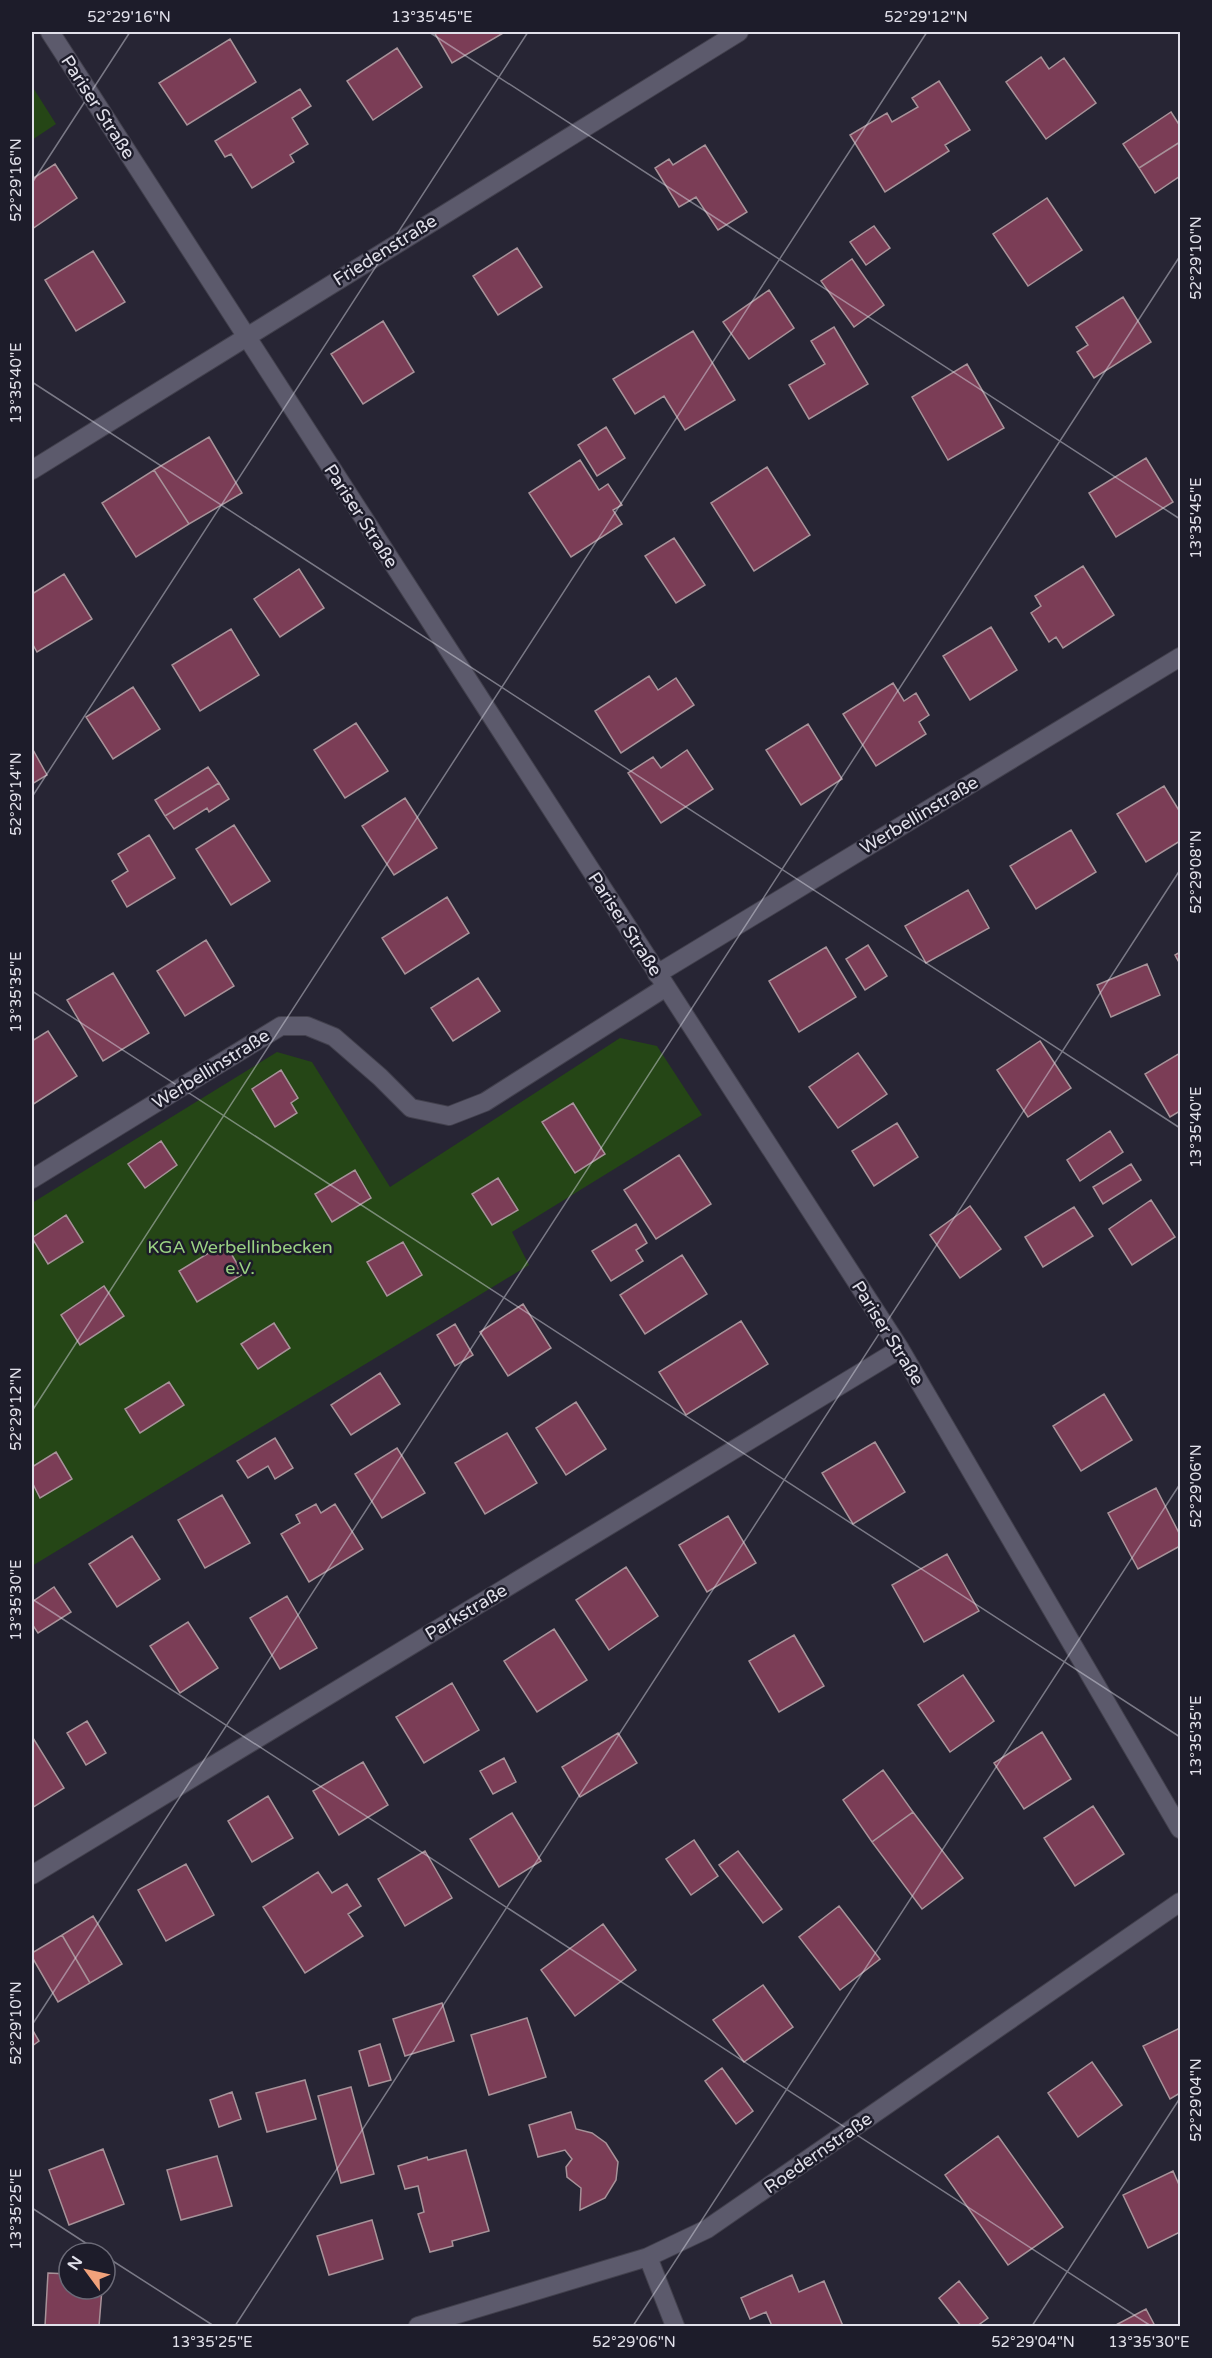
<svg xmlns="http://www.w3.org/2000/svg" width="1212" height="2358" font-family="'Varela Round',sans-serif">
  <rect width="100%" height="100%" fill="#272534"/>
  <!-- green -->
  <path fill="#254616" d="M32,86L56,124L32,140Z
    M620,1038L657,1046L702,1115L512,1232L529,1265L32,1566V1203L277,1052L312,1062L390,1187Z"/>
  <!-- building -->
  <path fill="#7b3d56" stroke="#a79299" stroke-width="1.5" d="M434,32H505L452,63Z
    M230,39L256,82L187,125L159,83Z
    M397,48L422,87L373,120L347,81Z
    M1041,57L1049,69L1064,58L1096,103L1046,139L1006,82Z
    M939,81L970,130L945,145L949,151L885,192L850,135L887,113L892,122L918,107L912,98Z
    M300,89L311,106L292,118L308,144L290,155L294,162L252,188L231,154L225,157L215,141Z
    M1171,112L1180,126V142L1139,168L1123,144Z
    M1180,142V176L1155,193L1139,168Z
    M705,145L747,212L718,230L696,197L679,207L655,168L669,159L673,165Z
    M55,164L77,198L32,229V179Z
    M1047,198L1082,250L1028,286L993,234Z
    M874,226L890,248L866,265L850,242Z
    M517,248L542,287L498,315L473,276Z
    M93,251L125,302L76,331L45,280Z
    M852,259L884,305L854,327L821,281Z
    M769,290L794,328L749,359L723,322Z
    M1123,297L1151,342L1094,378L1077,352L1088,345L1076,327Z
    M383,321L414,372L363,404L331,354Z
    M834,327L868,384L809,419L789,385L825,364L811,341Z
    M693,331L735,400L685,430L664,396L635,414L613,379Z
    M967,364L1004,428L948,460L912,397Z
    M606,427L625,458L597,476L578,445Z
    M209,437L242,493L189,524L154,470Z
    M1146,458L1173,502L1116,537L1089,493Z
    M580,460L599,490L608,484L622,505L613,510L622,524L571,557L529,493Z
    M767,467L810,535L754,571L711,503Z
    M154,470L189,524L136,557L102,503Z
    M674,538L705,585L676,603L645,556Z
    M1083,566L1114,615L1063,648L1056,637L1049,642L1031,613L1041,606L1035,596Z
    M299,569L324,608L280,637L254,599Z
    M64,574L92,619L37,652L32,643V594Z
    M991,627L1017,670L970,700L943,656Z
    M231,629L259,675L200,711L172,665Z
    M649,676L658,690L676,678L694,705L621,753L595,711Z
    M893,683L904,701L916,693L929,715L919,722L926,734L876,766L843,714Z
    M133,687L160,729L113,759L86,717Z
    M356,723L388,771L345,798L314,750Z
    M808,724L842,779L801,805L766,750Z
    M32,748L47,775L32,784Z
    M687,750L713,789L661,823L628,773L653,757L661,768Z
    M208,767L219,783L165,816L155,800Z
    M219,783L229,799L209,812L207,808L174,829L165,816Z
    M1164,786L1180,812V841L1146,862L1117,814Z
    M405,798L437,848L394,875L362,826Z
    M234,825L270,881L231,905L196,849Z
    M1071,830L1096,872L1036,909L1010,866Z
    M149,835L175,878L127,907L112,881L128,871L118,854Z
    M968,890L989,928L926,963L905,926Z
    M447,897L469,933L405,974L382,938Z
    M206,940L234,986L185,1016L157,971Z
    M868,945L887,976L865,990L846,959Z
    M826,947L856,997L799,1032L769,981Z
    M1180,952V964L1175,955Z
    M1147,964L1160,995L1111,1017L1097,985Z
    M113,973L149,1033L103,1061L67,1000Z
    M478,978L500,1011L453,1041L431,1008Z
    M48,1031L77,1076L32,1105V1041Z
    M1040,1041L1071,1088L1028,1117L997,1070Z
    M858,1053L887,1094L838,1128L809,1087Z
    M1180,1053V1111L1170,1117L1145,1074Z
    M281,1070L298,1098L291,1103L297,1113L275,1127L252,1089Z
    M573,1103L605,1154L575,1173L542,1122Z
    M897,1123L918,1157L874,1186L852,1151Z
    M1110,1131L1123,1152L1080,1181L1067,1160Z
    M161,1141L177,1165L145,1188L128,1164Z
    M679,1155L711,1204L656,1239L624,1190Z
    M1131,1164L1141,1180L1103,1204L1093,1187Z
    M355,1170L371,1198L332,1222L315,1194Z
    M498,1178L518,1210L492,1225L472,1194Z
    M1151,1200L1175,1237L1132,1265L1109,1229Z
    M970,1206L1001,1249L960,1278L930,1235Z
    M1074,1207L1093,1236L1043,1267L1025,1237Z
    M66,1215L83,1242L48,1264L32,1238Z
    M636,1224L647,1243L636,1250L643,1261L611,1281L592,1251Z
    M403,1242L422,1275L387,1296L367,1262Z
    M225,1243L243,1274L197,1302L179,1271Z
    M682,1255L707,1294L645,1334L620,1295Z
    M104,1286L124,1316L80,1345L61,1315Z
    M523,1304L551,1348L508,1376L480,1332Z
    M741,1321L768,1364L686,1415L659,1372Z
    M274,1323L290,1348L258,1369L241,1344Z
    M455,1324L473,1355L455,1366L437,1335Z
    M380,1373L400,1404L351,1435L331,1405Z
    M169,1382L184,1405L140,1433L125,1409Z
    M1104,1394L1132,1440L1081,1471L1053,1426Z
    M576,1402L606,1449L566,1475L536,1428Z
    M507,1433L537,1483L485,1514L455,1463Z
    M275,1438L293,1468L275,1479L268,1466L248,1478L237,1461Z
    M875,1442L905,1492L853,1524L822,1473Z
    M397,1448L425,1493L382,1518L355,1474Z
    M56,1452L72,1479L40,1498L32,1482V1467Z
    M1156,1488L1180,1535V1546L1138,1569L1108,1513Z
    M222,1495L250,1543L205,1568L178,1520Z
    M316,1504L321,1513L335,1504L363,1549L309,1582L281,1534L300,1523L296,1515Z
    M728,1516L756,1563L707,1592L679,1545Z
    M132,1536L160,1579L117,1607L89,1564Z
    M947,1554L979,1611L924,1642L892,1585Z
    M626,1567L658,1616L609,1650L576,1600Z
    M54,1587L71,1612L38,1633L32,1624V1602Z
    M287,1596L317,1648L280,1669L250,1618Z
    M188,1622L218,1668L180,1693L150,1646Z
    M554,1629L587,1680L537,1712L504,1661Z
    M794,1635L824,1686L779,1712L749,1661Z
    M963,1675L994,1721L950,1752L918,1705Z
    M452,1683L479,1730L424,1763L396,1717Z
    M87,1721L106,1753L86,1765L67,1733Z
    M1042,1732L1071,1779L1024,1809L994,1763Z
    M618,1733L637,1763L580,1797L562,1767Z
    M33,1738L64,1788L32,1808V1739Z
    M504,1758L516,1782L493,1794L480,1771Z
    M363,1762L388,1805L339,1835L313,1791Z
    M883,1770L913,1812L872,1842L843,1800Z
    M268,1796L293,1838L252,1862L228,1821Z
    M1093,1806L1124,1854L1075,1886L1044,1838Z
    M913,1812L963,1878L922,1909L872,1842Z
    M512,1813L541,1861L499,1887L470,1839Z
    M694,1840L718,1876L691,1895L666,1859Z
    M425,1851L452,1898L405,1926L378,1879Z
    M738,1851L782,1909L763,1923L719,1865Z
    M186,1864L214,1915L166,1941L138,1890Z
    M318,1872L332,1893L347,1884L361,1906L348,1914L363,1936L305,1973L263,1907Z
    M839,1906L880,1959L840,1990L799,1937Z
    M93,1916L122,1964L90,1983L62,1935Z
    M603,1924L636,1970L575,2016L541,1970Z
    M62,1935L90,1983L58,2002L32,1957V1953Z
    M763,1985L793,2027L744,2062L713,2020Z
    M442,2003L454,2041L405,2056L393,2019Z
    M527,2018L546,2077L489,2095L471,2035Z
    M1180,2028V2093L1170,2099L1143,2046Z
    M32,2029L39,2041L32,2046Z
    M380,2044L391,2080L369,2086L359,2051Z
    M1092,2062L1122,2105L1078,2137L1048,2093Z
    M722,2068L753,2111L736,2124L705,2081Z
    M305,2080L316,2119L267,2132L256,2093Z
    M351,2087L374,2174L341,2183L318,2096Z
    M232,2092L241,2119L219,2127L210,2100Z
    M571,2112L576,2129L592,2133L606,2143L618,2162L616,2180L605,2198L580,2210L581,2188L567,2177L566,2167L572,2159L565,2150L538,2157L529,2125Z
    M998,2136L1063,2227L1008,2265L945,2175Z
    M103,2149L124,2204L69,2225L49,2170Z
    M466,2150L489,2231L452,2241L453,2246L430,2252L418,2214L424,2212L418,2186L405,2189L398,2166L427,2157L428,2160Z
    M217,2156L232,2206L181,2220L167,2170Z
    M1173,2171L1180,2187V2232L1148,2248L1123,2195Z
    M372,2220L383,2259L329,2275L317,2236Z
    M48,2273L69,2274V2289H102L99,2326H45Z
    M792,2275L799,2292L824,2281L843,2326H772L766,2312L750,2319L741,2298Z
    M959,2281L988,2318L977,2326H961L939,2298Z
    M1146,2309L1155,2326H1114Z"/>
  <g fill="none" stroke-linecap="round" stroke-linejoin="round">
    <!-- street casing -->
    <g stroke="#42404d" stroke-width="20">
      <path id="street" d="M50,32L900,1349L1180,1829
        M32,470L739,32
        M657,974L1180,657
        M32,1179L281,1026H307L334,1037L380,1077L411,1108L449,1116L485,1102L666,987
        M32,1875L900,1349
        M648,2257L675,2326
        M418,2326L648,2257L707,2229L1180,1902"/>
    </g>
    <!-- street -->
    <use href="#street" stroke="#5c5a6c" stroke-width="18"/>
  </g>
  <!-- ticks -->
  <path fill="none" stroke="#e1e0ea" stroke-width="1.5" stroke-opacity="0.45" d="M429,32L1180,519M32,183L130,32M32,382L1180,1128M32,797L528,32M32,991L1180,1737M32,1411L927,32M32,1599L1151,2326M32,2025L1180,256M32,2208L101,2253M105,2256L214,2326M235,2326L1180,870M633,2326L1180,1484M1032,2326L1180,2098"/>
  <g text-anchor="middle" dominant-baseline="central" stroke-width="5" stroke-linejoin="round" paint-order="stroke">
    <!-- street labels -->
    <g font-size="18" fill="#e1e0ea" stroke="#1d1c2a">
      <text transform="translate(98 107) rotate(57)">Pariser Straße</text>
      <text transform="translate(385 250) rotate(-32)">Friedenstraße</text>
      <text transform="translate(361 516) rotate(57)">Pariser Straße</text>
      <text transform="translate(919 815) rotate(-31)">Werbellinstraße</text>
      <text transform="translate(625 924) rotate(57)">Pariser Straße</text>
      <text transform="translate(211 1069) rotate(-32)">Werbellinstraße</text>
      <text transform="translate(888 1333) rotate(58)">Pariser Straße</text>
      <text transform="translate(466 1612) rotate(-31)">Parkstraße</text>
      <text transform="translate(818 2153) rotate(-35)">Roedernstraße</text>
    </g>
    <!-- park labels -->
    <g font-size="18" fill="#9ad283" stroke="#1d1c2a">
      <text x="240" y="1247">KGA Werbellinbecken<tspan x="240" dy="21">e.V.</tspan></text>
    </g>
  </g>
  <!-- border -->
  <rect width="1212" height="2358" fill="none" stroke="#1d1c2a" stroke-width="66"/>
  <!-- north arrow -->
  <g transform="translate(87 2271) rotate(303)"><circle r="28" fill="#1d1c2a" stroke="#6b6a77" stroke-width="1.5"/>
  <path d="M0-4.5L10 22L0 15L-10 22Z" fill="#f1a27b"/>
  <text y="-9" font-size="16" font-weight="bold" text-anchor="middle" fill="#e1e0ea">N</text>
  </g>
  <rect x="33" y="33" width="1146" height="2292" fill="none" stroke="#e1e0ea" stroke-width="2"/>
  <g font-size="15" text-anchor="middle" fill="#e1e0ea">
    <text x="129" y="22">52°29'16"N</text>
    <text x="432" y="22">13°35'45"E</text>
    <text x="926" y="22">52°29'12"N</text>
    <text transform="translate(16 180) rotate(-90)" y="5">52°29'16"N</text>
    <text transform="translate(1196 258) rotate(-90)" y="5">52°29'10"N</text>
    <text transform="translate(16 383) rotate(-90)" y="5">13°35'40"E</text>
    <text transform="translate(1196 518) rotate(-90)" y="5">13°35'45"E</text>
    <text transform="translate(16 794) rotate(-90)" y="5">52°29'14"N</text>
    <text transform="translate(1196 872) rotate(-90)" y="5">52°29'08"N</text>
    <text transform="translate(16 992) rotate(-90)" y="5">13°35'35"E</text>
    <text transform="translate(1196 1127) rotate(-90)" y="5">13°35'40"E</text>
    <text transform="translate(16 1409) rotate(-90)" y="5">52°29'12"N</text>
    <text transform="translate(1196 1486) rotate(-90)" y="5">52°29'06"N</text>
    <text transform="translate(16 1600) rotate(-90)" y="5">13°35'30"E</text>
    <text transform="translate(1196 1736) rotate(-90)" y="5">13°35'35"E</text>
    <text transform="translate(16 2023) rotate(-90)" y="5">52°29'10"N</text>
    <text transform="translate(1196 2100) rotate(-90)" y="5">52°29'04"N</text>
    <text transform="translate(16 2209) rotate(-90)" y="5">13°35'25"E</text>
    <text x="212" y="2347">13°35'25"E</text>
    <text x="634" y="2347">52°29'06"N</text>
    <text x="1033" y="2347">52°29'04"N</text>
    <text x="1149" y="2347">13°35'30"E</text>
  </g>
</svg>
